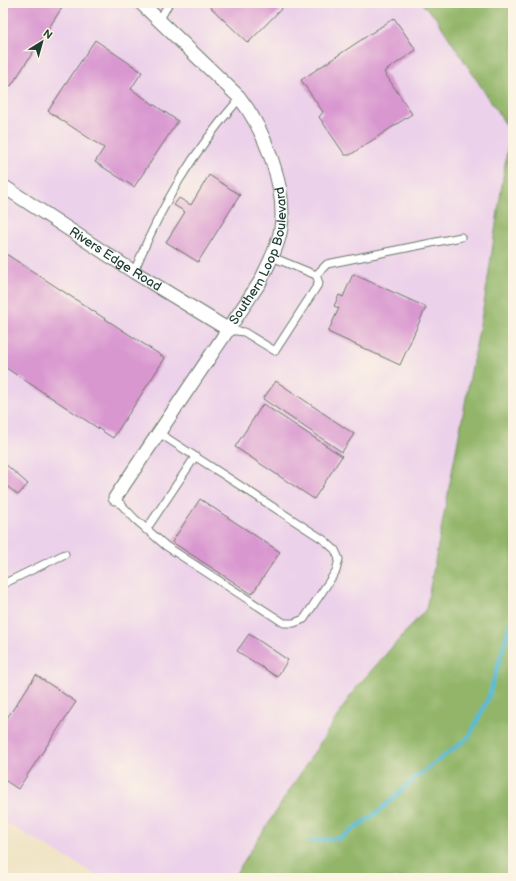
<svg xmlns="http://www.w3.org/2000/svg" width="516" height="881" font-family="'Balsamiq Sans',sans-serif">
  <rect width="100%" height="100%" fill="#fcf5e5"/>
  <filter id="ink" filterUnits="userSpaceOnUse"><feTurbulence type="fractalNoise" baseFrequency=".025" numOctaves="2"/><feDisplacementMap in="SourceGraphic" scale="8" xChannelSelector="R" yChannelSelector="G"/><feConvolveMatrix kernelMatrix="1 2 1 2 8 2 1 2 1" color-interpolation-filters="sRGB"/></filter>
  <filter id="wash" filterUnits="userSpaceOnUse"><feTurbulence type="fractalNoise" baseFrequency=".012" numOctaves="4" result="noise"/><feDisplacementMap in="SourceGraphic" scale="16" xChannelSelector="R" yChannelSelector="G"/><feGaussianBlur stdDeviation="0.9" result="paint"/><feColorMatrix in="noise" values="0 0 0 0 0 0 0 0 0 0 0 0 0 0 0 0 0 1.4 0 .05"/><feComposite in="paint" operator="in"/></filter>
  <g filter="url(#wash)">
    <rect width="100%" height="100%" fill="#f1e5c8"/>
    <!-- built -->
    <path fill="#ecd1ea" d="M3,3H421L436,18L510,131L485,298L426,609L355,689L233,878H101L3,821Z"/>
    <!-- forest -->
    <path fill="#92b569" stroke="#58794e" d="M421,3H513V878H233L355,689L426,609L485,298L510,131L436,18Z"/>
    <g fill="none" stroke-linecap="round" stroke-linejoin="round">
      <!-- stream -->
      <path stroke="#59bcd7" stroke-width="4" d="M310,841L341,838L378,812L416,777L469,737L488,699L513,614"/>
    </g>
    <g id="blocks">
      <!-- building -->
      <path fill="#d997d0" d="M3,3H65L11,86L3,81Z
        M206,3H287L248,43Z
        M394,18L416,50L384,72L412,114L350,155H345L319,117L323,112L301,80Z
        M95,40L142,72L131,89L178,121L134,187L95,162L104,148L48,111Z
        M209,175L240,195L198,262L166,242L185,212L174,205L179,198L191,205Z
        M3,252L165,358L113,438L3,366Z
        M353,274L426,307L400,365L328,332L339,308L334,306L339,295L343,297Z
        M276,381L354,434L342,452L263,399Z
        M263,404L342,456L314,499L235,447Z
        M3,462L28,484L18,495L3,483Z
        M200,499L280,552L252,594L172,542Z
        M249,634L288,660L277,677L237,651Z
        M36,675L76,702L18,789L3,779V724Z"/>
    </g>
  </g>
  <g filter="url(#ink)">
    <use href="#blocks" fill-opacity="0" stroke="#687868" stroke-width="1"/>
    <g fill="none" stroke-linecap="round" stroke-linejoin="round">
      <!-- lane casing -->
      <g stroke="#687868" stroke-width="9">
        <path id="lane" d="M159,21L169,3
          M134,272C161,205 192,153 240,98
          M316,275L327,264L461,237
          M229,330L244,332L275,351L319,283L316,275L272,257
          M115,498L135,519L166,546L284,623H294L304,619L336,571L339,559L335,550L324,540L159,433
          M146,530L195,457
          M3,584L65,554"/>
      </g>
      <!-- street casing -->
      <g stroke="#687868" stroke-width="15">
        <g id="street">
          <path id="s1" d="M3,186L134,272L229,330"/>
          <path id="s2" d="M115,498L260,282C268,265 278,247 281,228C287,187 264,129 239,97L141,3"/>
        </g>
      </g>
      <!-- lane -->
      <use href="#lane" stroke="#fff" stroke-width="7"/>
      <!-- street -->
      <use href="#street" stroke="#fff" stroke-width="13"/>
    </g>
  </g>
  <g text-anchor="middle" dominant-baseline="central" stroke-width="3" stroke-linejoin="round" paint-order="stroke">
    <!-- street labels -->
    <g font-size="13" fill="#1f3d34" stroke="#fcf5e5">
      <text stroke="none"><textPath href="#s2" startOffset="285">Southern Loop Boulevard</textPath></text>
      <text stroke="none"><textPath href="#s1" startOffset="134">Rivers Edge Road</textPath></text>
    </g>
  </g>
  <!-- margin -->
  <rect width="516" height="881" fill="none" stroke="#fcf5e5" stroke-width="16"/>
  <!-- north arrow -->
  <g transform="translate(42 42) rotate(37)" stroke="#fcf5e5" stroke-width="3" paint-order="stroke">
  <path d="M0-3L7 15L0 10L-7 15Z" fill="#1f3d34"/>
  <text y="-6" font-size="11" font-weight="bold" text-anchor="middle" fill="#1f3d34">N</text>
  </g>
</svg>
